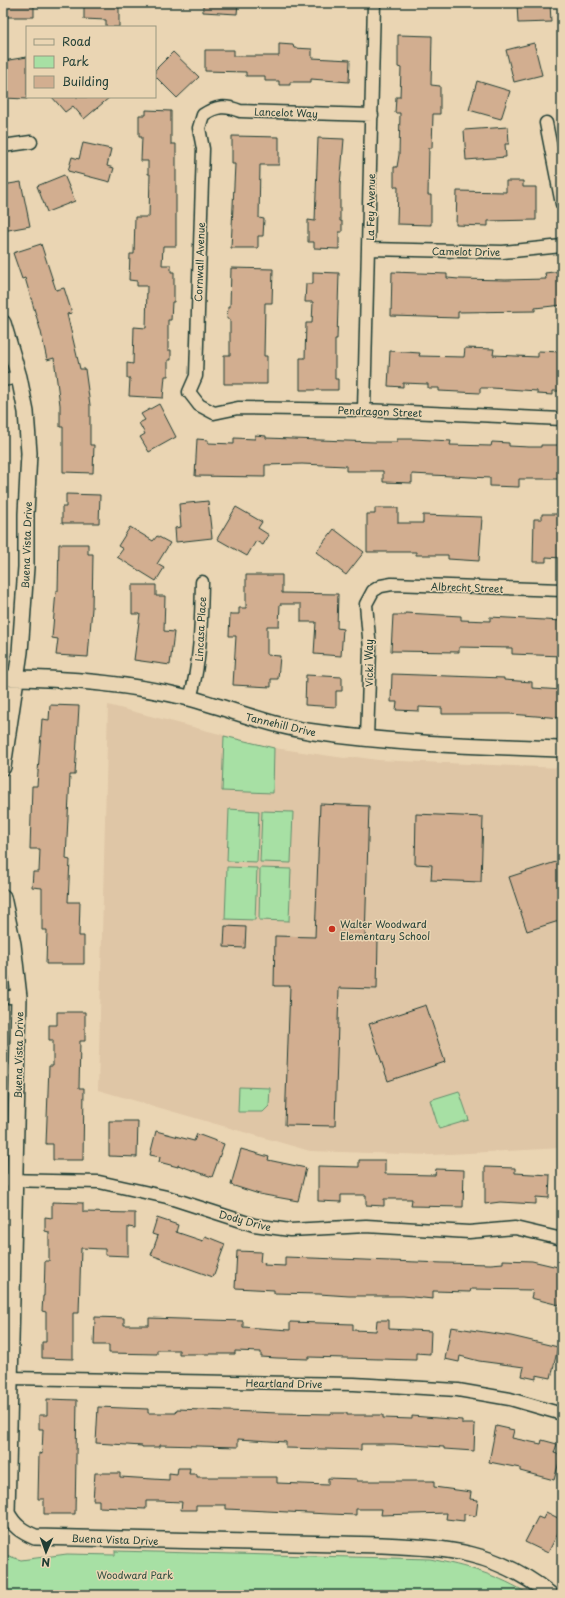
<svg xmlns="http://www.w3.org/2000/svg" width="565" height="1598" font-family="'Playpen Sans',sans-serif">
  <rect width="100%" height="100%" fill="#ead5b3"/>
  <filter id="ink" filterUnits="userSpaceOnUse"><feTurbulence type="fractalNoise" baseFrequency=".025" numOctaves="2"/><feDisplacementMap in="SourceGraphic" scale="8" xChannelSelector="R" yChannelSelector="G"/><feConvolveMatrix kernelMatrix="1 2 1 2 8 2 1 2 1" color-interpolation-filters="sRGB"/></filter>
  <g filter="url(#ink)">
    <!-- built -->
    <path fill="#dfc6a6" d="M108,705L274,748L344,758L356,757L378,760L562,768V1148L431,1155L310,1151L98,1090Z"/>
    <!-- green -->
    <path fill="#a7e0a4" stroke="#638e6c" d="M224,736L274,748L273,793L222,791Z
      M229,809L259,811L257,862L227,861Z
      M262,811L293,812L291,863L260,862Z
      M227,867L257,868L255,920L225,919Z
      M260,868L291,869L289,921L259,920Z
      M239,1087L270,1088L269,1106L263,1112H238Z
      M459,1091L469,1120L439,1129L430,1100Z
      M115,1551L430,1559C466,1566 499,1575 530,1595H3V1554L21,1560L67,1554L115,1555Z"/>
    <!-- building -->
    <path fill="#d2ae90" stroke="#1f3d34" d="M3,3H34V17H3Z
      M84,3H119V27H106V20L84,19Z
      M203,3H238L237,14L203,12Z
      M517,3H550L551,22L518,23Z
      M398,35L432,36L431,85L440,86V114H433L432,148H429L428,195H431V225L397,224L398,187H394V167H397L399,155L400,113H395L396,97H400L401,68L398,67Z
      M534,43L542,75L514,82L506,50Z
      M279,44L293,45L294,48L312,49V58L350,60L349,82L311,79V82H290V85H279V81H265V76H246V72L205,71V50H234V56H279Z
      M173,52L199,77L177,98L155,76V70Z
      M27,57V99L3,98V61Z
      M477,81L510,91L501,119L469,110Z
      M52,97H110L84,119L73,106L65,112Z
      M146,110L171,111V144H176V246H163L162,265H171V272H174V302H172L171,320H168V350H171V360H168V376H165L163,398L129,396L130,378H127V363L133,364L134,327L146,328L147,286H137V281L129,280L130,254H134L135,217H149L150,174H148V161H141L142,137H139V115H146Z
      M508,127L509,144H505L506,157L466,160L464,130Z
      M232,136L279,137V165H260L259,218L264,219L263,236H258V248H231L235,164H232Z
      M318,138L344,139L340,186V221H342V232H339V249L314,248V242H308V220L315,221Z
      M83,143L111,149L107,166L114,168L110,182L68,171L72,157L79,159Z
      M64,175L75,201L47,212L37,186Z
      M506,181H523V187H536V220L488,221V226L456,225L457,191L506,192Z
      M21,182L30,226L3,231V185Z
      M41,244L56,290L64,288L72,313L67,314L80,369H85L90,405V445H94L93,473L63,472V427H60V405L54,358L47,360L41,332L25,278L22,279L13,253Z
      M231,268L273,269L272,303H265L264,356H267V384H224V355H230V319H227L228,307H230Z
      M562,271V305L535,308V311L458,312V318L391,316L392,272L447,274V278L459,279L506,280L546,279L545,273Z
      M313,272L339,273L337,339H335V379H338V390H300V358H305L306,323H312L313,302H305L306,284H313Z
      M465,348L494,349L493,355L538,357V351L562,352V391H553V395L537,394V391L492,388H480V393L439,391V388H428V384L403,383V387L388,386L390,351L420,353L419,356L464,357Z
      M159,404L176,437L149,452L140,437L145,434L139,423L145,420L141,414Z
      M255,435L266,436V438L374,442H397V439H413L451,441L450,445L491,446L492,442L509,443V446L529,447H541V445H561V479H519V487L490,486V478L412,474V483L383,482V471H346V466L302,464L265,465V477L195,476L197,439L208,440V443L234,444V438L255,439Z
      M66,494L100,495L99,523H62V507H66Z
      M208,501L212,538L176,542L175,528L181,527L179,504Z
      M236,507L262,522L258,528L269,535L263,545L256,541L247,556L217,539Z
      M375,508H398V523H423V515L482,517L479,561L448,559V555H416V552H367V514H375Z
      M542,514H562V558L546,557V562H533L534,519H542Z
      M130,527L153,541L157,536L170,543L157,564L164,568L156,581L117,557L123,549L118,546Z
      M334,529L364,552L346,575L316,552Z
      M59,544H88V554H93L92,608L88,657L56,655L58,639L52,638L56,591H58Z
      M246,575H282V593L338,594L337,628L343,629L341,656L314,654L316,622H301V604H280L279,626H267V655L280,656L278,679H271V687L233,685L236,636H229L230,614H239V608H246Z
      M132,585H156V596H165L164,631L174,632L170,665L134,660L140,614H132Z
      M405,613L461,616V620L490,621V617L562,621V656L512,654V648L459,647V652L391,651L393,615H405Z
      M392,674L504,678V680L532,682V688L562,690V718L510,714H442V708L419,707V711L396,710L397,702H391Z
      M306,675L342,677V691H336V707L305,705Z
      M50,705L79,706L75,775H70L66,859L70,860L68,902H80L79,936H84V964H46L47,930H42V888L32,887L33,872H39L40,849H30L32,786H37L42,719L49,720Z
      M320,804L369,806L365,939H378L377,989L339,988L335,1126L285,1125L290,986H274L275,936L315,937Z
      M416,814L483,817L481,882L431,880L432,865L415,864Z
      M562,860V920L527,931L509,877Z
      M225,926L246,927L245,948L224,947Z
      M426,1005L445,1062L388,1081L369,1024Z
      M57,1012H85V1041H80L79,1088H84L83,1160H53V1144H46L49,1066H53V1040H49V1025H57Z
      M109,1121H138L137,1157L109,1156Z
      M156,1131L194,1141L197,1134L224,1144L212,1177L178,1165V1167L159,1162L160,1157L150,1155Z
      M241,1149L269,1157L268,1160L306,1168L298,1201L259,1194L231,1185Z
      M359,1160H385V1174L435,1175L436,1169L464,1170L463,1207L411,1206L412,1199H384V1206L366,1205V1195H341V1202L318,1201V1166L359,1167Z
      M485,1167L515,1168V1173L550,1175L549,1198L536,1197V1204L500,1202L485,1204Z
      M52,1202L83,1203V1212L135,1213V1228L128,1227V1256L105,1255V1249L81,1248L79,1313H73V1359L42,1358V1342H46V1312L42,1311L43,1296H44L45,1261H49V1232L45,1231V1217L52,1218Z
      M157,1218L178,1225L176,1232L203,1241L205,1236L225,1244L213,1277L151,1255L158,1236L152,1234Z
      M237,1251L261,1252L260,1262L265,1263L264,1265L285,1266V1257L443,1263L491,1264L503,1263V1260L532,1261L562,1268L560,1277L562,1278V1292L559,1305L531,1298L533,1290L471,1289L470,1292L433,1291V1299L403,1296H349L319,1294L274,1293V1290L235,1288Z
      M95,1317L124,1318V1325H149V1318L243,1321V1327L290,1330V1322L353,1324V1330L376,1331L377,1320H389V1329L431,1331L430,1354L416,1353V1360L309,1357V1359L277,1358L261,1357V1352L235,1351V1354H179V1350H157V1354L109,1353V1345H94Z
      M451,1327L511,1336L558,1347L551,1378L536,1375V1379L522,1376L524,1367L479,1361L460,1356L459,1362L445,1359Z
      M47,1399L77,1400L75,1514H44V1499H38L39,1453L42,1454L43,1429H39V1415H47Z
      M98,1407L148,1409V1413H176L177,1409L278,1413L331,1414V1413H347V1415H383V1418L412,1419V1416L462,1420V1424H475L474,1451L444,1449V1447L394,1444H361V1450L286,1448V1442L238,1439V1447L160,1445V1447H142V1446L96,1443Z
      M496,1426L514,1430L512,1438L541,1444L542,1440L557,1444L554,1453L561,1455L554,1480L520,1471V1468L489,1462Z
      M178,1468H190L189,1474H197V1477H277V1483L328,1485V1478L357,1479V1481H434V1487L471,1492L470,1499L478,1500L476,1516L464,1514V1521L446,1519L447,1513L381,1515L382,1509H356V1515L329,1514L226,1509V1505H196V1510H181L182,1502L159,1501H146V1509L99,1507V1500H93L95,1473H120V1477L169,1480V1473L177,1474Z
      M546,1512L562,1520V1525L548,1553L525,1542L538,1517L543,1519Z"/>
    <g fill="none" stroke-linecap="round" stroke-linejoin="round">
      <!-- minor casing -->
      <g stroke="#1f3d34" stroke-width="15">
        <path id="minor" d="M372,115L240,111C225,105 216,106 203,115L199,128L203,149L196,376L189,392L199,405L214,413L238,408L364,410L562,419
          M546,123L562,204
          M3,146L31,142
          M369,249L503,252L562,246
          M3,380L19,377
          M364,410L374,3
          M190,699C201,660 201,622 202,582
          M367,738L370,649L366,604L373,591L381,586L392,584L562,590
          M3,997H19
          M3,1180L99,1182L167,1197L254,1225L290,1230L366,1226L469,1232L515,1228L562,1239
          M10,1378L354,1384L458,1390L510,1399L562,1414"/>
      </g>
      <!-- tertiary casing -->
      <g stroke="#1f3d34" stroke-width="18">
        <path id="tertiary" d="M3,323L19,377L26,412L29,453L26,514V567L20,652L3,767
          M3,678C66,678 127,683 189,698C231,709 271,726 314,732C396,744 479,746 562,749
          M3,897L13,944L19,997L7,1513C14,1526 21,1531 35,1537L382,1545C449,1548 496,1551 551,1595"/>
      </g>
      <!-- minor -->
      <use href="#minor" stroke="#ead5b3" stroke-width="12"/>
      <!-- tertiary -->
      <use href="#tertiary" stroke="#ead5b3" stroke-width="15"/>
    </g>
  </g>
  <!-- markers -->
  <circle fill="#c8321e" stroke="#ead5b3" stroke-width="1.5" cx="332" cy="929" r="4"/>
  <g text-anchor="middle" dominant-baseline="central" stroke-width="3" stroke-linejoin="round" paint-order="stroke">
    <!-- street labels -->
    <g font-size="10" fill="#1f3d34" stroke="#ead5b3">
      <text transform="translate(286 112) rotate(2)">Lancelot Way</text>
      <text transform="translate(370 207) rotate(-89)">La Fey Avenue</text>
      <text transform="translate(466 251) rotate(1)">Camelot Drive</text>
      <text transform="translate(199 262) rotate(-88)">Cornwall Avenue</text>
      <text transform="translate(380 411) rotate(2)">Pendragon Street</text>
      <text transform="translate(26 545) rotate(-88)">Buena Vista Drive</text>
      <text transform="translate(467 587) rotate(2)">Albrecht Street</text>
      <text transform="translate(200 629) rotate(-87)">Lincasa Place</text>
      <text transform="translate(368 663) rotate(-90)">Vicki Way</text>
      <text transform="translate(281 724) rotate(13)">Tannehill Drive</text>
      <text transform="translate(18 1055) rotate(-89)">Buena Vista Drive</text>
      <text transform="translate(245 1220) rotate(15)">Dody Drive</text>
      <text transform="translate(284 1383) rotate(1)">Heartland Drive</text>
      <text transform="translate(115 1539) rotate(2)">Buena Vista Drive</text>
    </g>
    <!-- poi labels -->
    <g font-size="10" fill="#1f3d34" stroke="#ead5b3" text-anchor="start">
      <text x="340" y="923">Walter Woodward<tspan x="340" dy="12">Elementary School</tspan></text>
    </g>
    <!-- park labels -->
    <g font-size="10" fill="#2d4d3f" stroke="#ead5b3">
      <text x="135" y="1574">Woodward Park</text>
    </g>
  </g>
  <!-- margin -->
  <rect width="565" height="1598" fill="none" stroke="#ead5b3" stroke-width="16"/>
  <rect x="8" y="8" width="549" height="1582" fill="none" stroke="#1f3d34" stroke-width="1.5" filter="url(#ink)"/>
  <!-- legend -->
  <rect x="26" y="26" width="130" height="72" fill="#ead5b3" stroke="#999880"/>
  <rect x="34" y="39" width="20" height="6" fill="#ead5b3" stroke="#999880"/>
  <text x="62" y="46" font-size="12" fill="#1f3d34">Road</text>
  <rect x="34" y="56" width="20" height="12" fill="#a7e0a4" stroke="#999880"/>
  <text x="62" y="66" font-size="12" fill="#1f3d34">Park</text>
  <rect x="34" y="76" width="20" height="12" fill="#d2ae90" stroke="#999880"/>
  <text x="62" y="86" font-size="12" fill="#1f3d34">Building</text>
  <!-- north arrow -->
  <g transform="translate(46 1552) rotate(182)" stroke="#ead5b3" stroke-width="3" paint-order="stroke">
  <path d="M0-3L7 15L0 10L-7 15Z" fill="#1f3d34"/>
  <text y="-6" font-size="11" font-weight="bold" text-anchor="middle" fill="#1f3d34">N</text>
  </g>
</svg>
